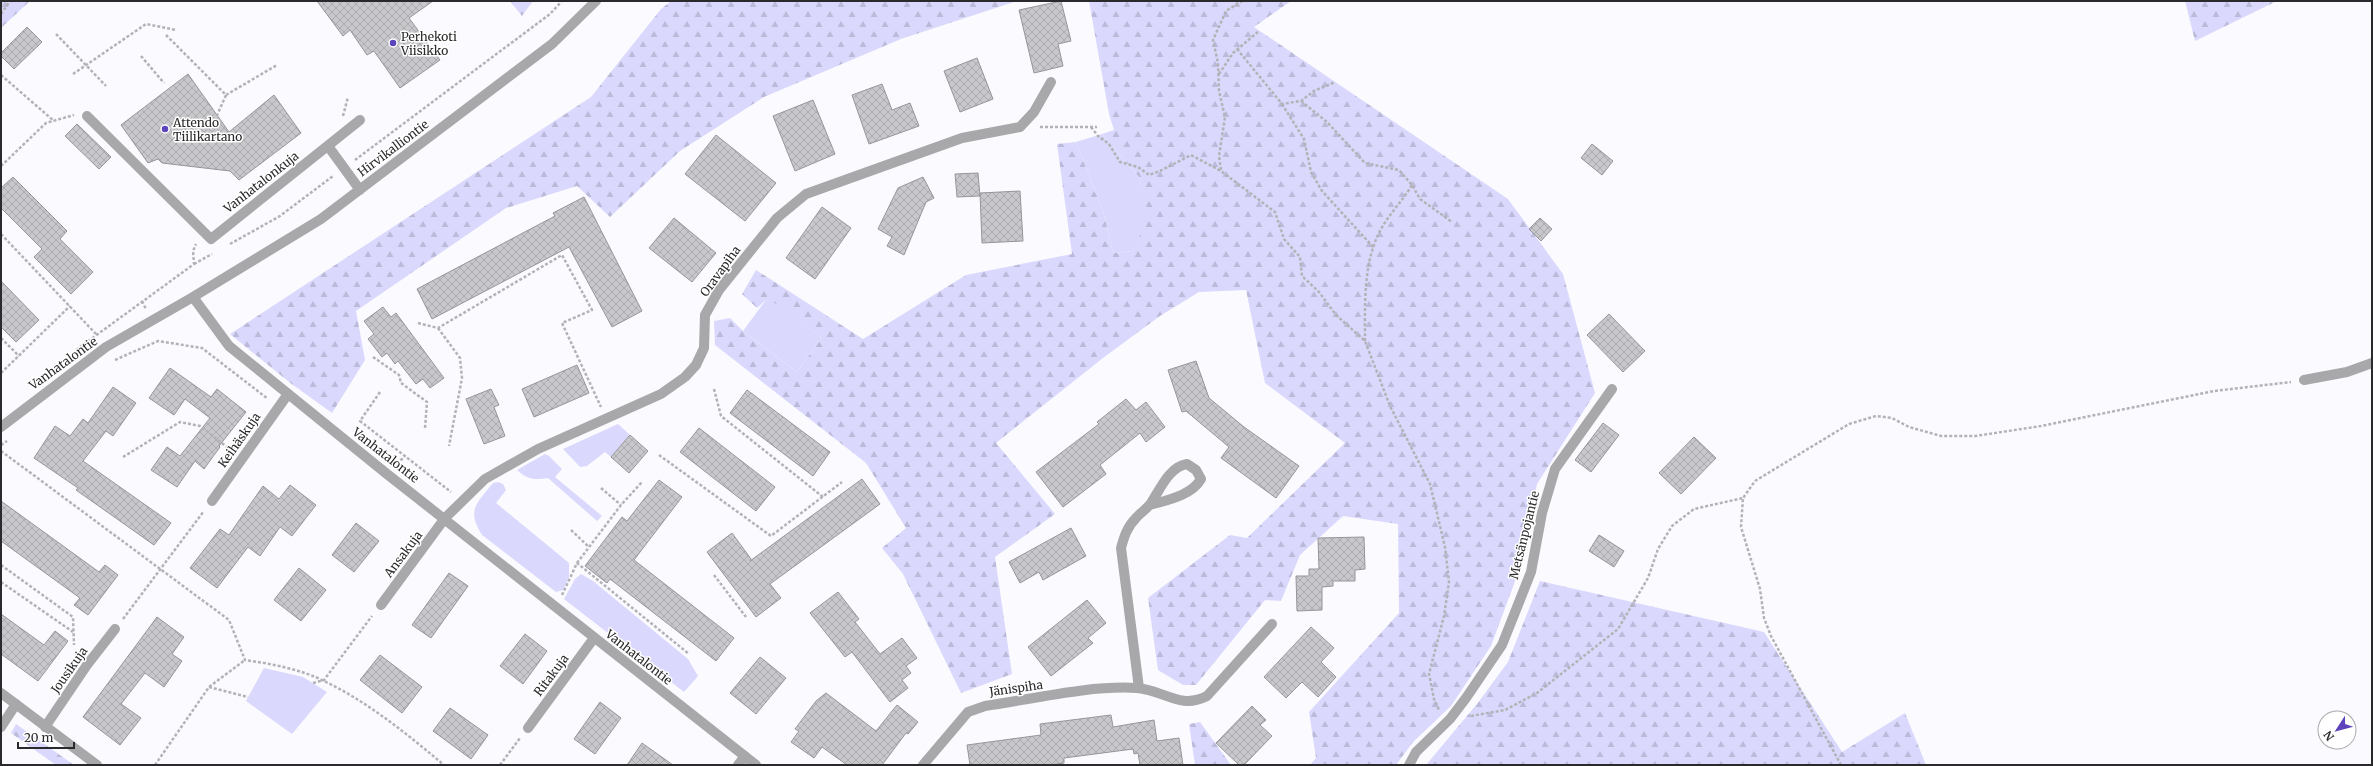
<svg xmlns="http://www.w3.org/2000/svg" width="2373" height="766" font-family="Merriweather,serif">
  <defs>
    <pattern id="forest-firs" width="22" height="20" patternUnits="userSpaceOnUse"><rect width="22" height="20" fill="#dad9fd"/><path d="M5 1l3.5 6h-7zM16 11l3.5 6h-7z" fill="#bbbad9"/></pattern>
    <pattern id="building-cross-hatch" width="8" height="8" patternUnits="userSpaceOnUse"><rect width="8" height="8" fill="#c8c8cc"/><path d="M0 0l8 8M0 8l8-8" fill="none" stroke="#acacaf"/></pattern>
  </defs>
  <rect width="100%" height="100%" fill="#fbfaff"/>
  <!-- green -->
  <path fill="#dad9fd" d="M1102,134L1139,177L1149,214L1134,251L1113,253L1104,214L1076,142Z
    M768,297L822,338L797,372L743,331Z
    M618,424L630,435L611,457L605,452L587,466L580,467L563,449Z
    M545,454L549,456L562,469L555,477L602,516L597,521L548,478C534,480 528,480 517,470Z
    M498,482L503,484L506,490L496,503L569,563V577L563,590L556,592L482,535C466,510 477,503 493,483Z
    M581,574L593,581L688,659L698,676L684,692L564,599L575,579Z
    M264,668L303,677L327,692L292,734L246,701Z"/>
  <!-- forest -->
  <path fill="url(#forest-firs)" d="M1,1H30L1,28Z
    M510,1H533L522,16Z
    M671,1H1017L901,39L764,97L680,151L610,217L577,186L506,208L356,311L365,360L332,413L289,382L230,334L591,97L661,9Z
    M1089,1H1291L1254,27L1508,199L1563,274L1595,393L1537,484L1517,576L1491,646L1451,706L1413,742L1396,765H1310L1316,758L1309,712L1399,613L1398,524L1343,516L1300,555L1281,601L1265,600L1196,685H1183L1158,670L1148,598L1230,535L1247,538L1345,443L1265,383L1246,290L1199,292L1160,316L1103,358L996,443L1055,514L995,557L1012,674L961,693L903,574L882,548L906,528L866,463L715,345L714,321L730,318L743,331L797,372L822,338L768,298L757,308L742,294L756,270L863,339L966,275L1072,254L1057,144L1076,142L1104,214L1113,253L1134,251L1148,214L1139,177L1102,134L1114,130L1109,114Z
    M2185,1H2277L2195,41Z
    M1540,581L1764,632L1842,752L1905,713L1926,765H1426L1477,704L1508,662Z
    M1200,722L1231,765H1195L1189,724Z
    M16,724L74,765H56L11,733Z"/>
  <!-- building -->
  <path fill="url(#building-cross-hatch)" stroke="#96969a" d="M317,1H433L409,18L440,60L400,88L374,51L367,55L350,30L343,36Z
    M1061,1L1071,41L1058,44L1063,66L1034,73L1019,10Z
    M27,27L42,42L14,69L1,56V53Z
    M977,58L993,99L960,112L944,71Z
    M188,74L229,132L274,95L301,133L239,180L230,171L162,163L158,159L148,163L121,125Z
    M882,84L892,110L910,103L919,126L869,144L852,95Z
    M813,100L835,154L795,171L773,116Z
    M77,124L111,157L99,169L65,136Z
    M716,135L776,183L745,221L685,174Z
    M1592,144L1613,161L1602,175L1581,158Z
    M978,173L980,196L957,197L955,174Z
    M13,177L67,231L60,239L93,272L71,294L34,257L42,249L1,208V188Z
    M923,177L934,198L926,202L904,255L887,246L892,237L878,229L898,188Z
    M1020,191L1023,241L982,243L980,193Z
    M584,197L642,311L612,327L569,247L432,319L417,289L555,216L553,213Z
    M822,207L851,228L815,279L786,258Z
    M674,218L716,253L692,282L649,248Z
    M1540,218L1552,229L1541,241L1529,229Z
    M1,281L39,320L16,342L1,327Z
    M383,307L391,317L396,313L444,378L430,388L423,379L416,384L398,361L395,364L387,353L382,357L368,339L374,334L364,321Z
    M1609,314L1645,351L1623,372L1587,335Z
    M1196,361L1209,398L1244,427L1299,466L1276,498L1221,458L1229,447L1186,411L1182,412L1168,370Z
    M577,365L589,393L534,417L522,389Z
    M170,368L211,397L217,389L246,412L219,446L220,447L204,469L195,461L177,487L151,470L167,447L180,456L210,418L185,399L174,415L149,398Z
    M113,387L136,403L113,436L106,431L83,461L171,523L154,545L76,490L78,488L34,458L55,426L70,436L83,419L88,423Z
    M491,389L499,405L494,407L505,436L484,444L466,399Z
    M747,390L830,452L813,476L730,413Z
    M1126,399L1136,410L1146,402L1165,427L1146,442L1140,433L1100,465L1106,474L1063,507L1036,472L1099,424L1097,422Z
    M1603,423L1619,435L1591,472L1575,460Z
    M699,428L775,487L756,511L680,452Z
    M630,435L648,451L629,473L611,457Z
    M1694,437L1716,458L1681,494L1659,473Z
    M862,479L880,504L770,584L781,598L756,617L707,552L732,533L751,559L750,561Z
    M659,480L682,497L634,560L734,638L716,661L610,579L607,583L585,566L622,517L627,521Z
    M290,485L316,505L292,536L280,527L260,556L248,547L217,588L190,568L220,529L229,535L263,486L279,499Z
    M1,501L99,572L105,565L118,575L88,615L74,605L80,598L1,541Z
    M356,523L379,541L354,572L332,555Z
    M1071,528L1086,556L1043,580L1039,572L1020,583L1009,562Z
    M1599,535L1624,551L1614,567L1589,551Z
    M1364,537L1365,569L1355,570V581H1333V586L1322,587V610L1297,611L1296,576H1309V569H1319L1318,538Z
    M299,568L326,590L301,621L274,600Z
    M449,573L468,586L431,638L412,625Z
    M838,592L859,619L855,622L880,654L902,638L917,658L906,666L911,673L902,680L908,688L890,702L852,652L845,657L810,613Z
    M1087,600L1106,623L1088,638L1093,643L1051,676L1028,647Z
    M1,614L44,645L55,631L68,641L38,681L1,654Z
    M157,617L184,637L172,654L182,661L164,687L145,673L121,704L141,718L120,745L83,717Z
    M1311,627L1334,648L1321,662L1336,677L1318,697L1302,682L1286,698L1264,677Z
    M525,634L547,651L523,684L500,666Z
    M380,655L422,687L402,713L360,680Z
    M760,657L786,678L756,714L730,693Z
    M826,693L876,731L897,705L918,722L908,734L906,733L882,765H847L822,747L814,758L791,742L799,731L795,729L816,701Z
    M600,702L621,718L595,754L574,739Z
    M1252,706L1266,720L1260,725L1272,736L1244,765H1239L1216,743Z
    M450,708L488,735L471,759L433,731Z
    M1111,715L1113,727L1154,720L1157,741L1179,738L1183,765H1140L1138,753L1134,754L1133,749L1064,758V763L1050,765H970L967,745L1041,735L1040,724Z
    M642,743L673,765H627Z"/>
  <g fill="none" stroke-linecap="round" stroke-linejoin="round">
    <!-- path -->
    <path stroke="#b3b3b7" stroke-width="2.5" stroke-dasharray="3 2" stroke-linecap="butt" d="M1,14L10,1
      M56,34L106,86
      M166,35L226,95L215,120
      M1237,49L1282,104L1301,101L1314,91L1335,82
      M141,56L164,83
      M73,74L146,24L176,30
      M1219,74L1233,53L1259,31
      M1,75L54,121
      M226,95L277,65
      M1301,101L1327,122L1365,163L1399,170L1412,185L1420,199L1452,222
      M1282,104L1304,139L1311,172L1322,191L1374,248
      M343,116L348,97
      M1040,127H1097
      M1091,127L1098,136L1109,144L1120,162L1138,167L1149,175C1164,170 1177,162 1191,155L1221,171L1275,212L1284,239L1300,257L1302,276L1319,292L1336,315L1365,341L1390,406L1430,484L1445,547L1449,582L1444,616L1429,674L1434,699L1439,710
      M355,160L550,14L562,1
      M1,166L46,123L74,115
      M1221,170L1219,156L1225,117L1219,91L1218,63L1213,40L1226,11L1242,1
      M1,234L96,334
      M230,244L280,216L333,176
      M194,264L212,254
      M142,301L146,309
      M418,323L438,328L562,255L592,310L562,323L601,407
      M438,328L460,358L462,378L449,446
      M1,338L19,356
      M1365,341C1365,306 1363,265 1379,233C1387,216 1402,202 1412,185
      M76,350L194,264L193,251L196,244
      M373,357L399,375L401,383L427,402L425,428
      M115,360L158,341L202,348L268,399
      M1,373L70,306
      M714,389L721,416L823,497
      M380,392L360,421L451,492
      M1,445L7,441
      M1,451L229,620L245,660C272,664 300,669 324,681C368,702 407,734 444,765
      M659,455L771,536L842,482
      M123,457L180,422L200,426L232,451
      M397,464L405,456
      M601,488L621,505
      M571,530L589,547
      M577,563L621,505L642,482
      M1,565L73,617L74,645
      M714,575L746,617
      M1,582L73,632
      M562,595L577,563L689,654
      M123,619L204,511
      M313,683L324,680L372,616
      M209,687L248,697
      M1471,716L1505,710L1537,693L1618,629L1648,578L1658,549L1672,526L1694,509L1743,498
      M155,765L209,687L245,660
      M500,765L520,738
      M1841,765L1771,636L1764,618L1760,589L1741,527L1743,498L1755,481L1849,424L1876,416L1892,418L1909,427L1941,436H1975L2041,426L2214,391L2291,382"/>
    <!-- minor -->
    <path stroke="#a8a8aa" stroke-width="10" d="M87,116L211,239L360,120
      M328,146L360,190
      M193,297L321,219L552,44L596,1
      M2304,380L2347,372L2372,363
      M1,427L106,347L193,297L229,346L387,474L756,765
      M212,501L288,394
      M381,605L445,518L485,479L538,449L661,394L685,377L696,365L704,348L705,315L719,290L777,218L806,194L962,138L1020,127L1034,112L1051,82
      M1139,688L1121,548C1124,537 1127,527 1136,518C1140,513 1147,509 1151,503C1161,488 1169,467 1187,464L1196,470L1201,479C1192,495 1168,500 1150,505
      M1,693L97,765
      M1,727L16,704
      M45,727L87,665L115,629
      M528,728L594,638
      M738,765L745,756
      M923,765L968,712L985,706C1033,699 1090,685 1137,688C1164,690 1180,710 1207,696L1272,624
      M1409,765L1416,752L1450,719L1466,698L1502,645L1531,572L1542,513L1555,469L1612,389"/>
  </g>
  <!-- markers -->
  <g fill="#5d44bc" stroke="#fff" stroke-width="1.5">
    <circle cx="393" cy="43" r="4"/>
    <circle cx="165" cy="129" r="4"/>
  </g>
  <g text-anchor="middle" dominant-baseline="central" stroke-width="3" stroke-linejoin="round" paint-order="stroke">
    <!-- poi labels -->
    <g font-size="12" fill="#2a2a2c" stroke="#fff" text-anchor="start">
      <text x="401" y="36">Perhekoti<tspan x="401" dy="14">Viisikko</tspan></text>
      <text x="173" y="122">Attendo<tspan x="173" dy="14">Tiilikartano</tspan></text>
    </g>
    <!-- street labels -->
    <g font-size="12" fill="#2a2a2c" stroke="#fff">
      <text transform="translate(393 148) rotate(-37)">Hirvikalliontie</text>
      <text transform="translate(261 182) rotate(-38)">Vanhatalonkuja</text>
      <text transform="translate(720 271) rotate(-54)">Oravapiha</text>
      <text transform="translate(63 363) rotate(-36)">Vanhatalontie</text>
      <text transform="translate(239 440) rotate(-55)">Keihäskuja</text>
      <text transform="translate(386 455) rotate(38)">Vanhatalontie</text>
      <text transform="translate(1524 535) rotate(-76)">Metsänpojantie</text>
      <text transform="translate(403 554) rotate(-53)">Ansakuja</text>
      <text transform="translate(639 657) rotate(38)">Vanhatalontie</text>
      <text transform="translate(69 670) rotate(-55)">Jousikuja</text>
      <text transform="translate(551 675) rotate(-53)">Ritakuja</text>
      <text transform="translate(1016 688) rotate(-8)">Jänispiha</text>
    </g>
  </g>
  <!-- border -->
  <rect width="2373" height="766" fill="none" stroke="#2a2a2c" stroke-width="4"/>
  <!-- north arrow -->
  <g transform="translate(2337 730) rotate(234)"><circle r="19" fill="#ffffff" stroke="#aaaaab"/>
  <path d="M0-3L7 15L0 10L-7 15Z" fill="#5d44bc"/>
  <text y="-6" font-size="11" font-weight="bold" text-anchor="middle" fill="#2a2a2c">N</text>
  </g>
  <!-- scale -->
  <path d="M18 742v6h56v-6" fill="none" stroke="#2a2a2c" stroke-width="2"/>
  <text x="24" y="742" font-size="12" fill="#2a2a2c" stroke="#ffffff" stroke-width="3" paint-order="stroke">20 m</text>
</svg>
